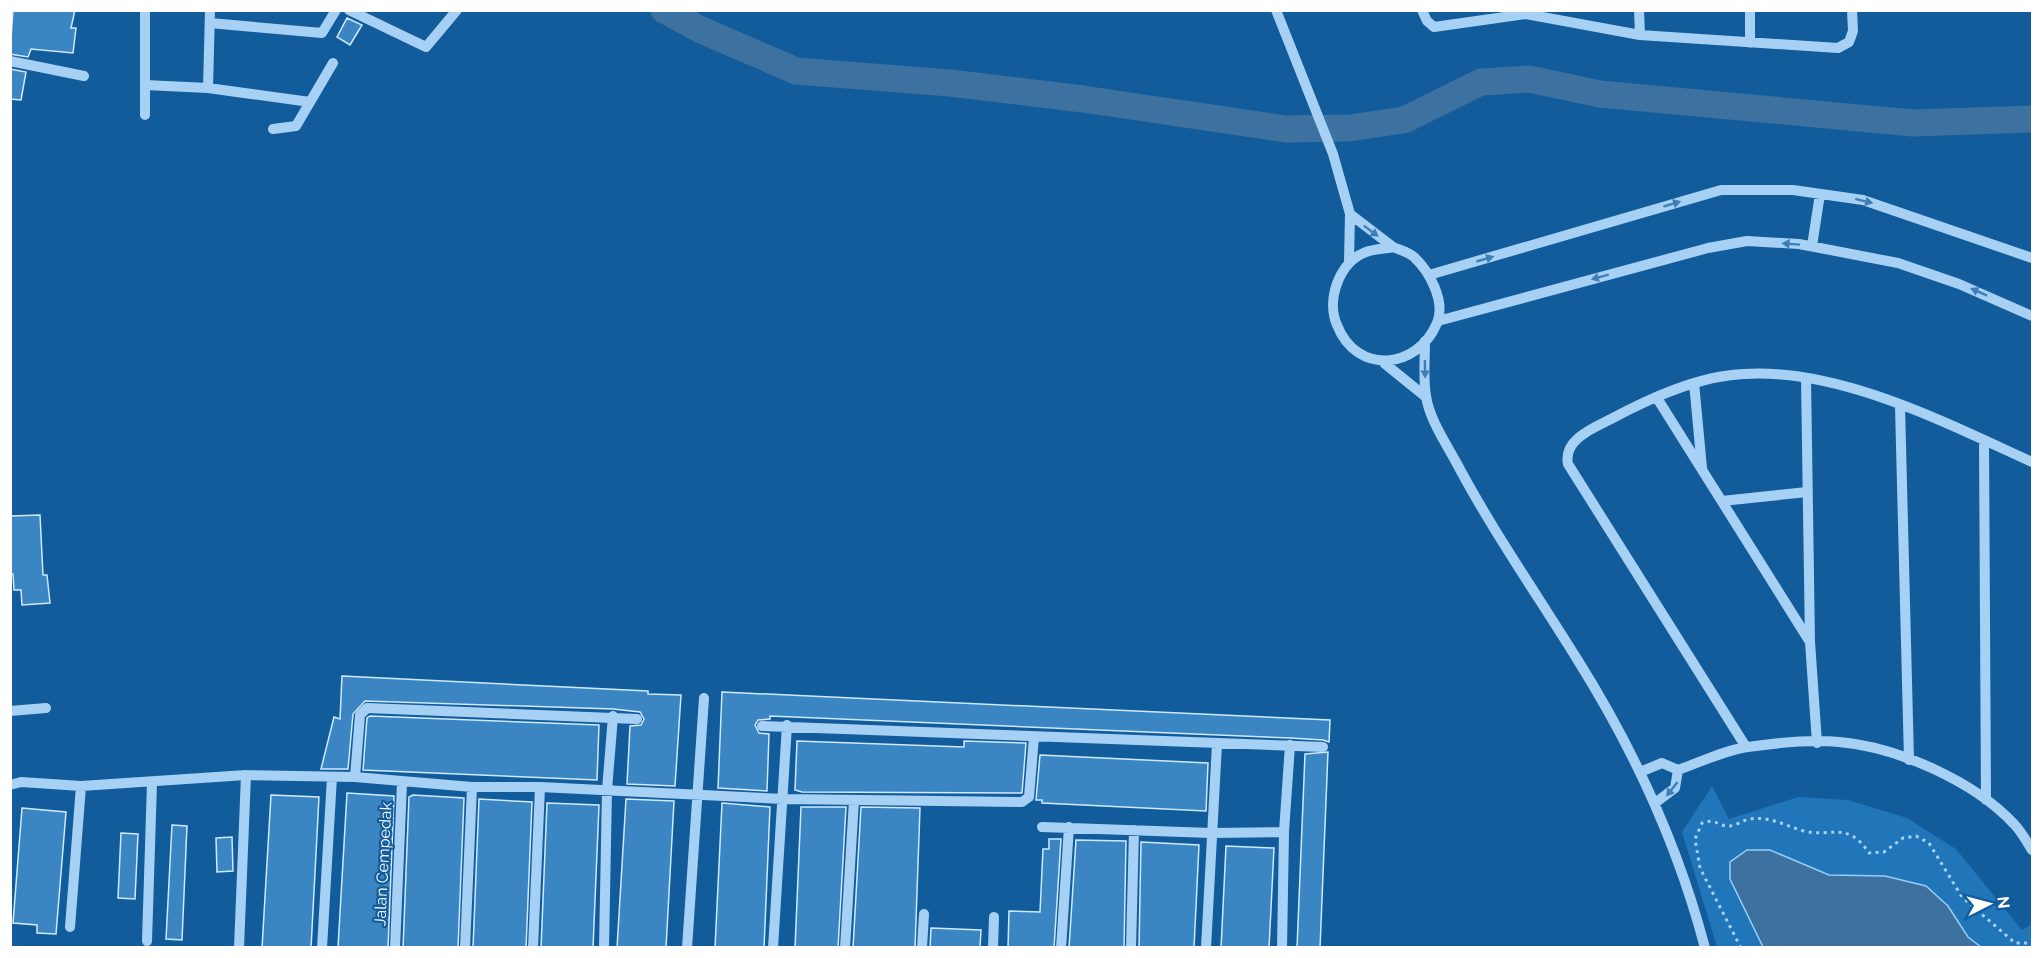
<svg xmlns="http://www.w3.org/2000/svg" width="2043" height="958" font-family="Raleway,sans-serif">
  <rect width="100%" height="100%" fill="#125c9c"/>
  <!-- green -->
  <path fill="#2175b9" d="M1712,786L1729,819L1798,797L1848,800L1907,818L1956,849L2022,930L2032,924V947H1717L1682,832Z"/>
  <!-- water -->
  <path fill="#3d719f" stroke="#99cef7" stroke-width="1.5" d="M1747,850H1770L1829,875L1885,876L1926,886L1948,906L1968,937L1981,947H1763L1730,879V862Z"/>
  <g fill="none" stroke-linecap="round" stroke-linejoin="round">
    <!-- river -->
    <path stroke="#3d719f" stroke-width="27" d="M664,10L699,29L796,71L950,83L1083,99L1286,129L1349,128L1404,120L1481,82L1529,79L1600,94L1913,123L2032,119"/>
  </g>
  <!-- building -->
  <path fill="#3b85c3" stroke="#cfe9fe" stroke-width="1.5" d="M13,10H75L71,28H76L73,53L31,49L28,57L10,54Z
    M347,18L362,25L350,45L337,37Z
    M10,69L26,72L21,100L10,99Z
    M40,515L43,575H47L50,603L22,605L21,590H14L13,574H10L11,516Z
    M342,676L648,691V694L681,695L675,786L627,784L630,726L641,725L644,719L640,712L613,709L365,701L353,714L348,769H321L334,717L340,719Z
    M722,692L1330,720L1329,742L1323,740L1290,738L770,716V719L758,720L755,725L759,733L769,734L767,791L718,788Z
    M370,716L599,725L597,780L363,770L367,718Z
    M797,741L964,747V741L1026,743L1022,793L802,792L795,790Z
    M1328,752L1320,948H1297L1305,754Z
    M1040,755L1208,763L1206,811L1042,803V800H1036Z
    M347,793L394,796L388,948L338,947Z
    M271,795L319,797L311,948H262Z
    M413,795L464,798L458,948H403L409,797Z
    M479,799L532,802L526,948H473Z
    M626,799L674,801L666,948H617Z
    M547,803L599,805L593,948H541Z
    M722,803L770,807L764,948H715Z
    M801,807H846L838,948H795Z
    M861,807L920,808L915,948H853Z
    M22,808L66,812L56,934L37,933V925L13,923Z
    M172,825L187,826L182,940L166,939Z
    M121,833L138,834L135,899L118,898Z
    M232,837L233,871L217,872L216,838Z
    M1049,839H1061L1054,948H1008L1009,911L1040,912L1043,849H1049Z
    M1076,840L1126,841L1124,948H1069Z
    M1141,842L1199,845L1194,948H1139Z
    M1226,846L1274,848L1269,948H1221Z
    M931,928L981,930L980,948H930Z"/>
  <g fill="none" stroke-linecap="round" stroke-linejoin="round">
    <!-- path -->
    <path stroke="#a7d1f4" stroke-width="3" stroke-dasharray="3 4.5" stroke-linecap="butt" d="M1741,948L1700,868L1695,839L1702,823C1717,818 1716,826 1729,826C1736,826 1743,820 1750,819C1771,816 1785,826 1804,831C1831,838 1847,820 1869,853L1884,852L1903,838L1916,836L1929,843L1962,897L2015,943H2032"/>
    <!-- minor -->
    <path stroke="#a7d1f4" stroke-width="10" d="M349,10L426,47L457,10
      M1276,10L1333,154L1350,214L1349,262
      M1422,10L1427,21L1434,27L1526,14L1640,35L1838,48L1849,42L1853,31L1852,10
      M1639,10L1640,35
      M1750,10V43
      M210,23L322,33L336,10
      M10,61L84,76
      M145,85L208,88L310,102
      M208,88L210,10
      M145,115V10
      M273,129L296,126L333,63
      M1350,214L1393,247
      M1812,246L1820,194
      M1393,247C1400,250 1408,252 1414,257C1429,271 1446,301 1437,323C1418,369 1357,376 1337,325C1326,300 1339,262 1366,252C1374,249 1384,249 1393,247Z
      M1429,275L1721,190H1793L1863,200L2032,258
      M1438,321L1708,248L1747,241L1799,244L1898,263L1959,284L2032,316
      M1425,341C1425,359 1423,378 1426,396C1429,418 1445,442 1456,462C1492,530 1536,593 1577,659C1633,748 1678,845 1705,948
      M1384,363L1426,397
      M1806,378L1810,642L1817,743
      M1694,383L1702,468
      M1657,398L1810,642
      M1900,406L1909,760
      M1984,440L1986,800
      M1722,501L1807,492
      M10,711L46,708
      M762,726L1323,747
      M1746,747L1568,464C1563,440 1593,428 1611,419C1650,398 1698,376 1744,374C1840,368 1946,423 2032,462
      M1640,772L1662,763L1678,770C1701,762 1725,750 1748,747C1776,743 1811,739 1839,742C1897,747 1974,781 2014,824C2021,831 2027,842 2032,850
      M355,777L360,715L367,708L637,719
      M10,785L21,782L81,786L246,775L355,777L472,787H540L784,799L1022,802L1029,797L1034,737
      M1655,803L1675,788L1678,770
      M1042,827L1211,833L1284,832
      M70,927L81,786
      M147,941L152,783
      M239,948L246,775
      M322,948L332,777
      M395,948L402,783
      M465,948L472,787
      M533,948L540,787
      M604,948L607,790L613,716
      M687,948L704,698
      M773,948L787,725
      M845,948L854,800
      M922,948L924,914
      M993,948L994,917
      M1061,948L1069,827
      M1131,948L1134,830
      M1206,948L1217,744
      M1282,948L1284,832L1290,745"/>
  </g>
  <!-- one-way arrows -->
  <defs><path id="oneway-solid" d="M-6-.8H1V-3.2L6.5 0L1 3.2V.8H-6Z" transform="scale(1.5)"/></defs>
  <g fill="#3f7fb6">
    <use href="#oneway-solid" transform="translate(1864 201) rotate(14)"/>
    <use href="#oneway-solid" transform="translate(1672 204) rotate(-16)"/>
    <use href="#oneway-solid" transform="translate(1371 231) rotate(37)"/>
    <use href="#oneway-solid" transform="translate(1791 244) rotate(-176)"/>
    <use href="#oneway-solid" transform="translate(1485 259) rotate(-16)"/>
    <use href="#oneway-solid" transform="translate(1600 277) rotate(165)"/>
    <use href="#oneway-solid" transform="translate(1979 292) rotate(-156)"/>
    <use href="#oneway-solid" transform="translate(1425 369) rotate(89)"/>
    <use href="#oneway-solid" transform="translate(1672 789) rotate(128)"/>
  </g>
  <g text-anchor="middle" dominant-baseline="central" stroke-width="4.5" stroke-linejoin="round" paint-order="stroke">
    <!-- street labels -->
    <g font-size="16" fill="#fff" stroke="#125c9c">
      <text transform="translate(383 864) rotate(-87)">Jalan Cempedak</text>
    </g>
  </g>
  <!-- border -->
  <rect width="2043" height="958" fill="none" stroke="#ffffff" stroke-width="24"/>
  <!-- north arrow -->
  <g transform="translate(1989 904) rotate(84)" stroke="#125c9c" stroke-width="4.5" paint-order="stroke">
  <path d="M0-4.5L10 22L0 15L-10 22Z" fill="#ffffff"/>
  <text y="-9" font-size="16" font-weight="bold" text-anchor="middle" fill="#ffffff">N</text>
  </g>
</svg>
